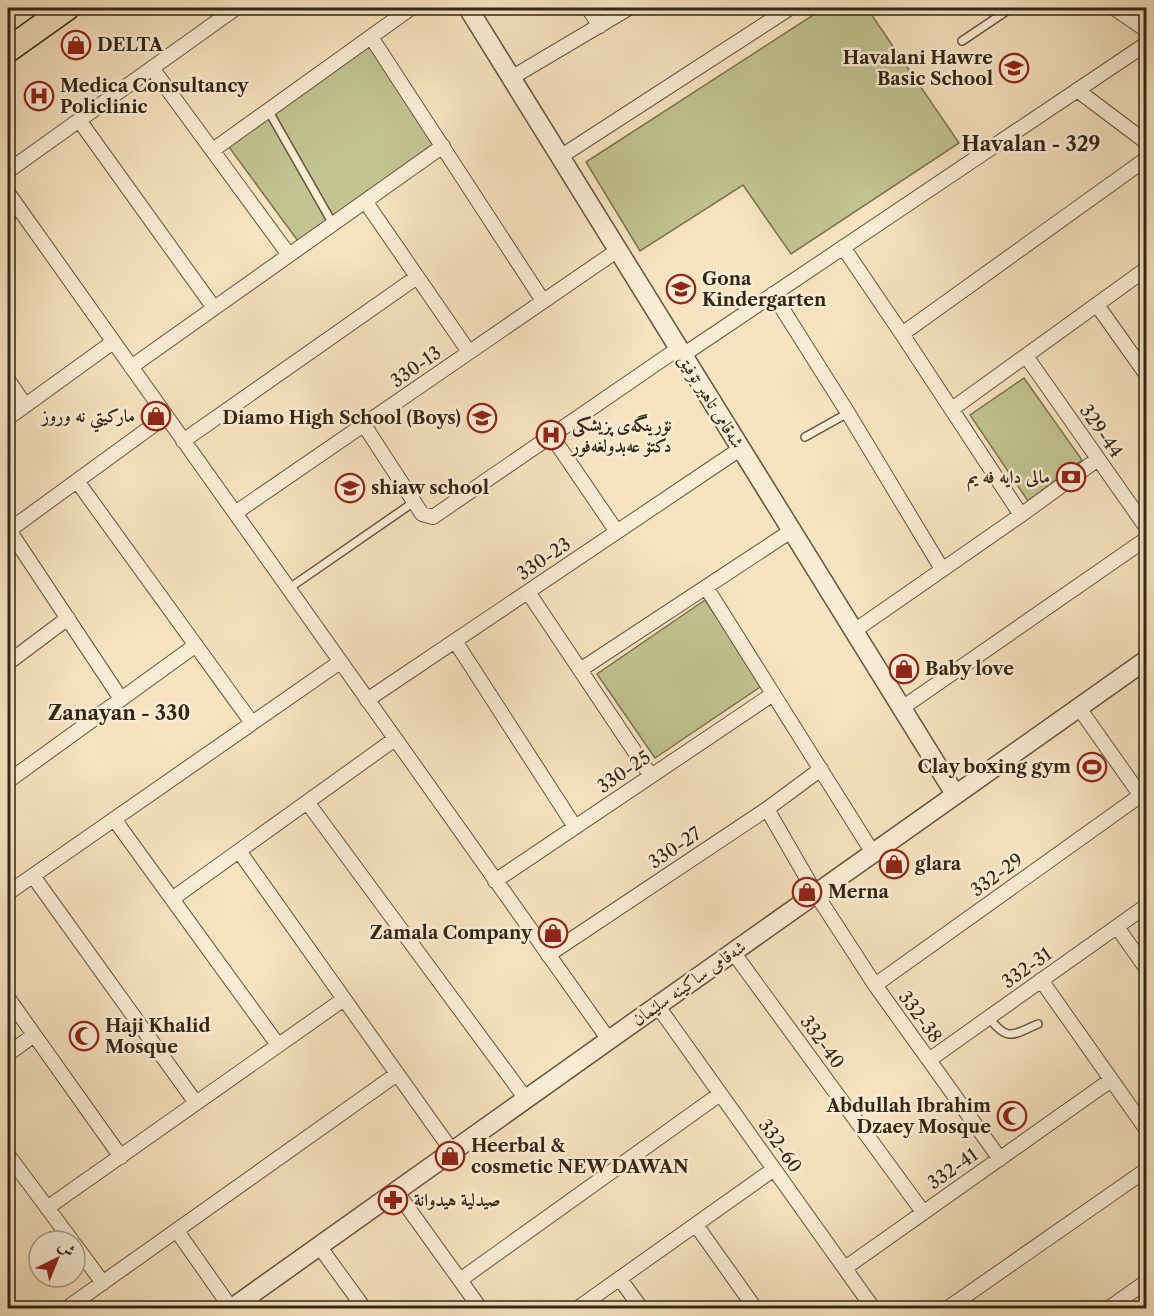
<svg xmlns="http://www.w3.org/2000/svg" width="1154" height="1316" font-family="'Libre Caslon Text',Amiri,serif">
  <rect width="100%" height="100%" fill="#f7e3c0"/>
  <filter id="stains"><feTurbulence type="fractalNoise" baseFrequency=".00333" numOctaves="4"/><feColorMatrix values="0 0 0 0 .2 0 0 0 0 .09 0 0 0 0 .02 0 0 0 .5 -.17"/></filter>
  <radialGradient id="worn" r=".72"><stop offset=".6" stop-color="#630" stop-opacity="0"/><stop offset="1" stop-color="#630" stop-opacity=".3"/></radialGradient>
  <!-- green -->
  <path fill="#c1c390" stroke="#7a7452" stroke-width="1.5" d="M824,8H867L959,143L791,254L743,185L640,251L586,162Z
    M371,42L436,142L298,241L226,143Z
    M1024,378L1082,460L1028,501L970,415Z
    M705,600L763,685L655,758L597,674Z"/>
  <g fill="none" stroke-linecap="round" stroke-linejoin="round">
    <!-- service casing -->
    <g stroke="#64553f" stroke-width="10">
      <path id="service" d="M962,41L1011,8
        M268,110L333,224
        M805,437L848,413
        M288,589L414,502
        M989,1018C1008,1042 1012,1035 1038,1024"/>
    </g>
    <!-- minor casing -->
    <g stroke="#64553f" stroke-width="16">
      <path id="minor" d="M588,8L600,26
        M1114,8L1146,30
        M371,37L543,301
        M152,68L289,255
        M511,78L629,8
        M1077,90L1146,142
        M79,120L214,308
        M213,150L411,8
        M560,157L790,8
        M8,171L236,8
        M8,193L609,1040
        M365,201L469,352
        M843,247L902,334L1021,515
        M773,294L848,413L942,569
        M1097,305L1146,374
        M902,334L1146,159
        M683,355L1146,44
        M1026,356L1146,527
        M131,367L443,146
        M8,380L25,405
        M952,409L1146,269
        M8,418L113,342
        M364,425L422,514L433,517L679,348
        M551,435L617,532
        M183,441L417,277
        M77,481L252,723
        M235,513L618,250
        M9,530L121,699
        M8,531L166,416
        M706,587L873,853
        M528,592L651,776
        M854,631L1021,515L1098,459
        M455,641L575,827
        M8,663L68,618
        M580,670L791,531
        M367,700L740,449
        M902,708L1146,539
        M1079,708L1146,803
        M8,781L196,645
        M307,802L526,1099
        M767,809L816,894L875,985L1000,1159
        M114,819L278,1045
        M239,851L452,1151
        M33,876L196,1103
        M495,881L773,694
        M8,893L340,662
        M172,899L395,739
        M1117,927L1146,968
        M733,952L923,1212
        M548,955L767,809L821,769
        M1041,980L1146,1129
        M875,985L1141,795
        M8,998L121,1157
        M657,1005L873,1308
        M8,1054L34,1035
        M929,1060L1146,906
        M8,1155L72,1241
        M396,1191L480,1308
        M47,1208L344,999
        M696,1225L755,1308
        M177,1231L231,1308
        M75,1245L103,1283
        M319,1246L364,1308
        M845,1268L1111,1080
        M620,1279L641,1308
        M460,1280L720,1094
        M67,1308L397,1074
        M578,1308L774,1169
        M948,1308L1146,1170
        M1109,1308L1146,1282"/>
    </g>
    <!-- tertiary casing -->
    <g stroke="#64553f" stroke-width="21">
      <path id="tertiary" d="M468,8L955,794
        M232,1308L609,1040L1146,660"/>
    </g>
    <!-- trunk casing -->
    <g stroke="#332614" stroke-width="27">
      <path id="trunk" d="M8,50L67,8"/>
    </g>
    <!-- service -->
    <use href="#service" stroke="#faedd6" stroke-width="7"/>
    <!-- minor -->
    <use href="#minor" stroke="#faedd6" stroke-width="14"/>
    <!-- tertiary -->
    <use href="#tertiary" stroke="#faedd6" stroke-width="18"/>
    <!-- trunk -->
    <use href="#trunk" stroke="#f7e3c0" stroke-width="24"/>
  </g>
  <!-- icons -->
  <defs>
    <g id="shop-ring" transform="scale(1.5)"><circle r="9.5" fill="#faedd6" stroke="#8f2418" stroke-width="1.5"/><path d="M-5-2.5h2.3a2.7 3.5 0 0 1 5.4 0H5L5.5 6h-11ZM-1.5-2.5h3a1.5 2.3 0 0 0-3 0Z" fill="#8f2418"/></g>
    <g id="school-ring" transform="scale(1.5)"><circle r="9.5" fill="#faedd6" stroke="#8f2418" stroke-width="1.5"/><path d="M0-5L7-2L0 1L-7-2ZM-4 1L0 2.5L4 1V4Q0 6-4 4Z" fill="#8f2418"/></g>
    <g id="hospital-ring" transform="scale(1.5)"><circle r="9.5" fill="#faedd6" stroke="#8f2418" stroke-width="1.5"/><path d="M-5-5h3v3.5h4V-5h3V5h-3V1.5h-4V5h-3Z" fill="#8f2418"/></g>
    <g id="bank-ring" transform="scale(1.5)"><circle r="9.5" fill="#faedd6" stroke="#8f2418" stroke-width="1.5"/><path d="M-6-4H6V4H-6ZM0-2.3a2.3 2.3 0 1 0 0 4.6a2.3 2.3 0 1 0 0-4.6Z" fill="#8f2418"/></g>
    <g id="stadium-ring" transform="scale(1.5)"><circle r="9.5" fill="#faedd6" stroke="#8f2418" stroke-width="1.5"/><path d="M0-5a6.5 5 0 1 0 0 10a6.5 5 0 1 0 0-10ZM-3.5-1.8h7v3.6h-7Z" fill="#8f2418"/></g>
    <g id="mosque-ring" transform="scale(1.5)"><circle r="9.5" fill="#faedd6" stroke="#8f2418" stroke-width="1.5"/><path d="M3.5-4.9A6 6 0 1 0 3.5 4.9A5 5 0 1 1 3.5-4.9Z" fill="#8f2418"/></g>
    <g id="pharmacy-ring" transform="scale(1.5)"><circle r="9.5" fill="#faedd6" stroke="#8f2418" stroke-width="1.5"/><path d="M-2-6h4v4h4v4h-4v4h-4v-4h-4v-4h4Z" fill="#8f2418"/></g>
  </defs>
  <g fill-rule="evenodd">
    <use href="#shop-ring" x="76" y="45"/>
    <use href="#school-ring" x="1014" y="68"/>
    <use href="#hospital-ring" x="39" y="96"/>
    <use href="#school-ring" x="681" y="289"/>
    <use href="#shop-ring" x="156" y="416"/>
    <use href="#school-ring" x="482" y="418"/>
    <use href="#hospital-ring" x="551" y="435"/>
    <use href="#bank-ring" x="1071" y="477"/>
    <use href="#school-ring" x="350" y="488"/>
    <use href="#shop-ring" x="904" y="669"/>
    <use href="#stadium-ring" x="1092" y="767"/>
    <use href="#shop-ring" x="894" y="864"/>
    <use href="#shop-ring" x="807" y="892"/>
    <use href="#shop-ring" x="553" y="933"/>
    <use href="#mosque-ring" x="84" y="1036"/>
    <use href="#mosque-ring" x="1012" y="1116"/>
    <use href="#shop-ring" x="450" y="1156"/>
    <use href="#pharmacy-ring" x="393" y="1200"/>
  </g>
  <g text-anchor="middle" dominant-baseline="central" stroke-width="5" stroke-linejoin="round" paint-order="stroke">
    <!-- poi labels -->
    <g font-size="18" font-weight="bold" fill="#332614" stroke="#faedd6" text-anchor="start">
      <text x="97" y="45">DELTA</text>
      <text x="993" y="58" text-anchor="end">Havalani Hawre<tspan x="993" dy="21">Basic School</tspan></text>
      <text x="60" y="86">Medica Consultancy<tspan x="60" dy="21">Policlinic</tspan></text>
      <text x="702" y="279">Gona<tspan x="702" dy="21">Kindergarten</tspan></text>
      <text x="135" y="416" text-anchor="end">ماركيتي نه وروز</text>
      <text x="461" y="418" text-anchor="end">Diamo High School (Boys)</text>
      <text x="572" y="425">نۆرینگەی پزیشکی<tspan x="572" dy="21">دکتۆ عەبدولغەفور</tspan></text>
      <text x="1050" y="477" text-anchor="end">مالى دايه فه يم</text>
      <text x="371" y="488">shiaw school</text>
      <text x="925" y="669">Baby love</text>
      <text x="1071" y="767" text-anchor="end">Clay boxing gym</text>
      <text x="915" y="864">glara</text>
      <text x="828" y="892">Merna</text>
      <text x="532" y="933" text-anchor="end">Zamala Company</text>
      <text x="105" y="1026">Haji Khalid<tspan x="105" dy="21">Mosque</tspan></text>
      <text x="991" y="1106" text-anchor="end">Abdullah Ibrahim<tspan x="991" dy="21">Dzaey Mosque</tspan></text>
      <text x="471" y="1146">Heerbal &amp;<tspan x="471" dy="21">cosmetic NEW DAWAN</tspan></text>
      <text x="414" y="1200">صيدلية هيدوانة</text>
    </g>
    <!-- street labels -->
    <g font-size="18" fill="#332614" stroke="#faedd6">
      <text transform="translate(416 367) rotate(-35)">330-13</text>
      <text transform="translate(711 401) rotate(58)">شەقامی تاهیر تۆفیق</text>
      <text transform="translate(1101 431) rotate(55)">329-44</text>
      <text transform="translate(544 559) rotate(-34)">330-23</text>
      <text transform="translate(624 772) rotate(-34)">330-25</text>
      <text transform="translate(675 848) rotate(-34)">330-27</text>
      <text transform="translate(997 875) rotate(-36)">332-29</text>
      <text transform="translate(1027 968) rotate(-35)">332-31</text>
      <text transform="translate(689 983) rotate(-35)">شەقامی ساکینە سلێمان</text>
      <text transform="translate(920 1017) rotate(54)">332-38</text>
      <text transform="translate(822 1042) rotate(54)">332-40</text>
      <text transform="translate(780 1146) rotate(55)">332-60</text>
      <text transform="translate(953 1169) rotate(-35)">332-41</text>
    </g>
    <!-- neighbourhood labels -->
    <g font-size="20" font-weight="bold" fill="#332614" stroke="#faedd6">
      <text x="1031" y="144">Havalan - 329</text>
      <text x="119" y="713">Zanayan - 330</text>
    </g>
  </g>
  <!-- margin -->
  <rect width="1154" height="1316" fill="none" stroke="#f7e3c0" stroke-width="30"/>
  <rect x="9" y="9" width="1136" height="1298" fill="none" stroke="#332614" stroke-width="3"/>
  <rect x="15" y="15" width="1124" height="1286" fill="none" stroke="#332614" stroke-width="1.5"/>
  <!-- north arrow -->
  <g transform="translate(57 1259) rotate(43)"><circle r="28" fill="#faedd6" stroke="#aa9d88" stroke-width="1.5"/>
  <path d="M0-4.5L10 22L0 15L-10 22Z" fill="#8f2418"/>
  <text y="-9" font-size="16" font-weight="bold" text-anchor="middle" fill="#332614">ش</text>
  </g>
  <rect width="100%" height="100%" filter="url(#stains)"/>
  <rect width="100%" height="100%" fill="url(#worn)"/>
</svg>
